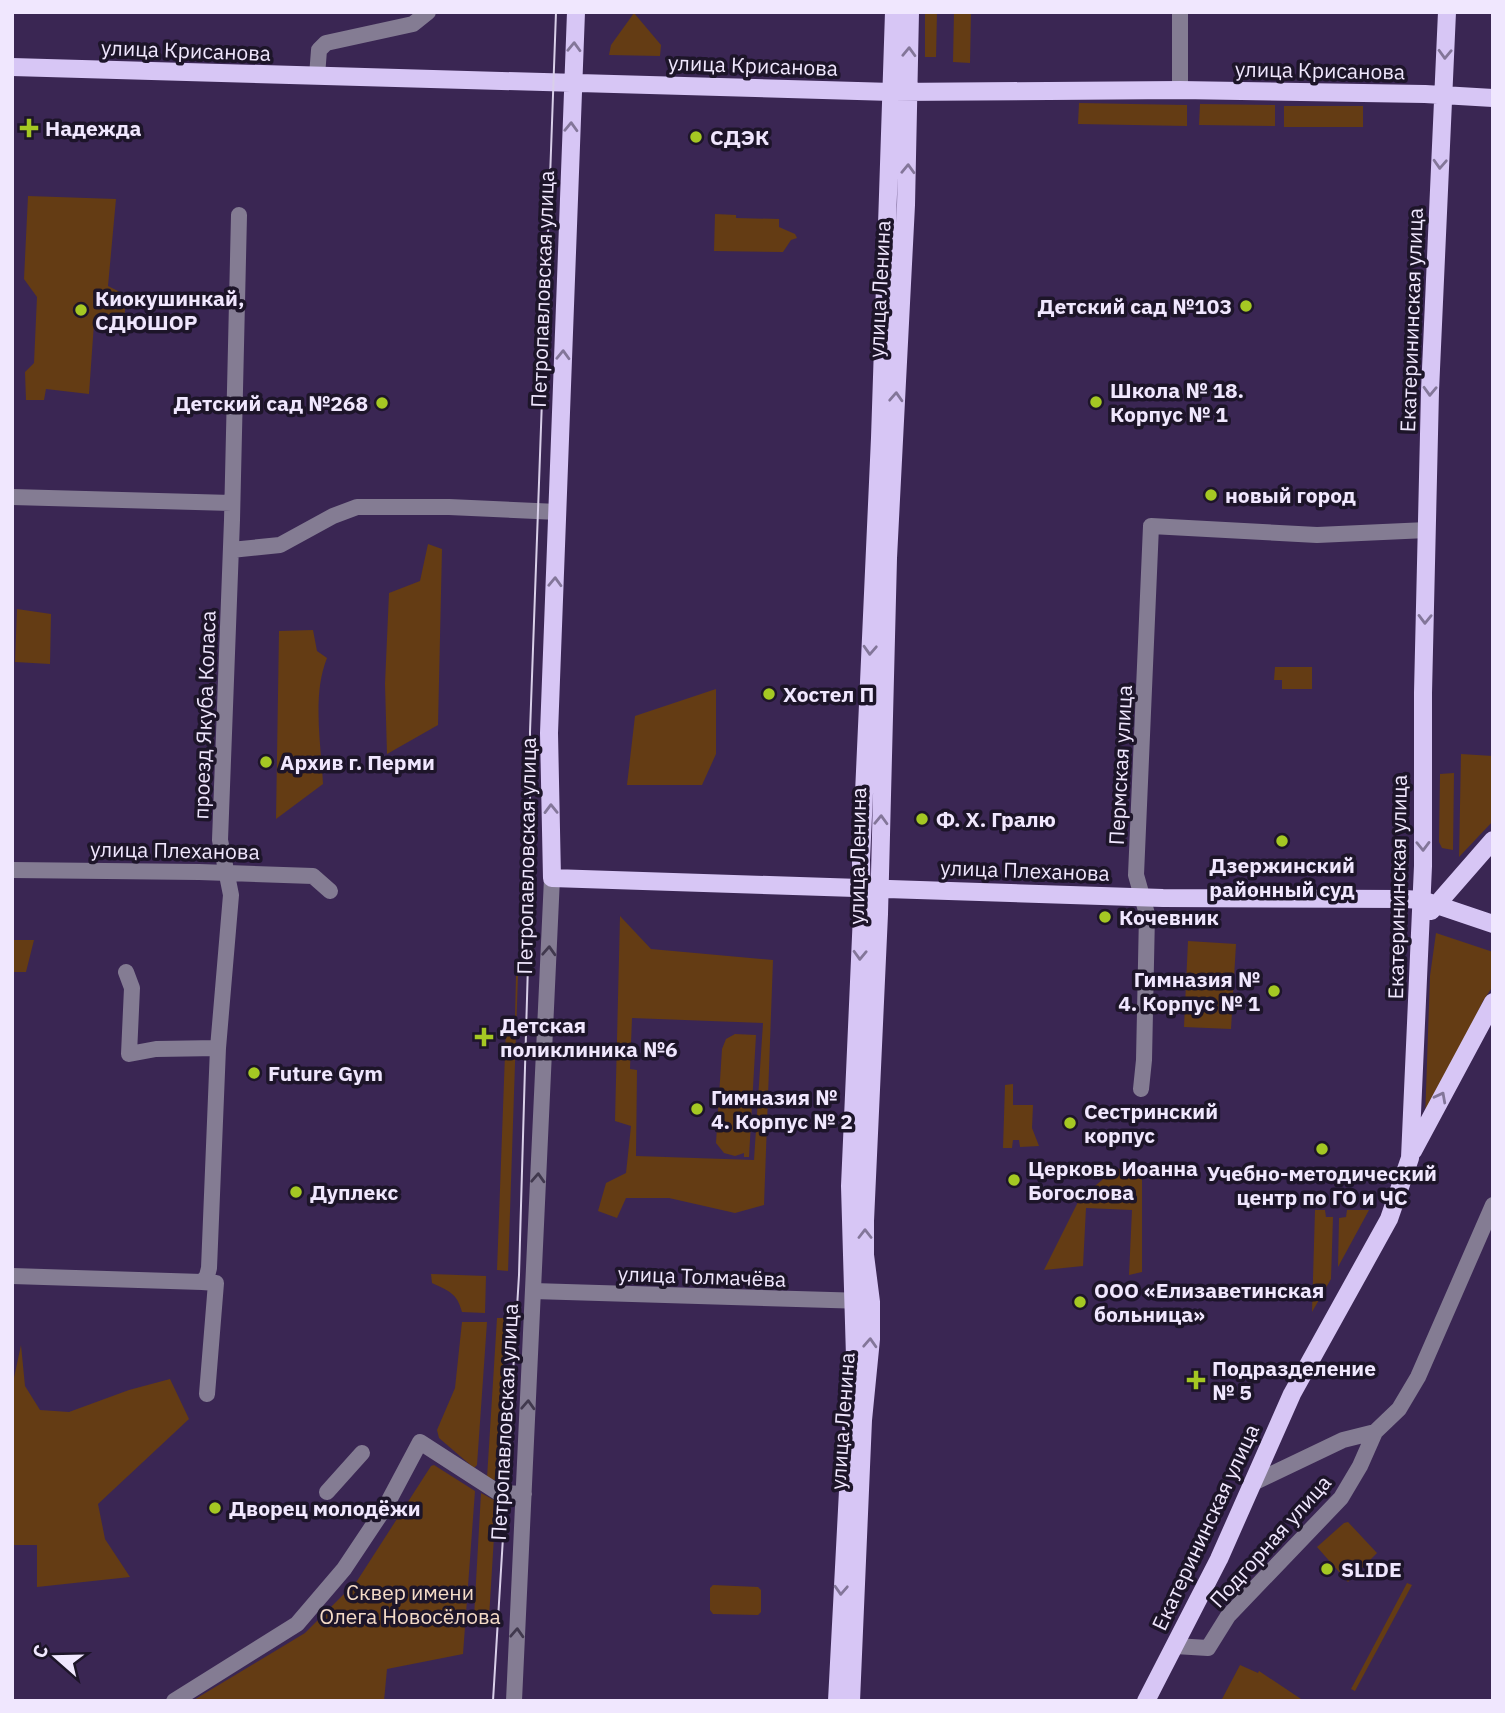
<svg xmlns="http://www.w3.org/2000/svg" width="1505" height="1713" font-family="'IBM Plex Sans',sans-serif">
  <rect width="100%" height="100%" fill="#3a2653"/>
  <!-- green -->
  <path fill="#643c14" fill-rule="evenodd" d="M925,12H937L936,57H925Z
    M954,12H971L970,63L953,62Z
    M634,13L661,45L660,56L609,55L611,45Z
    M1079,103L1187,105V126L1078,124Z
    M1200,104L1275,105V126L1199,125Z
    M1284,106H1363V127H1284Z
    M28,196L116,199L108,286L126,295L124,324L94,323L89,394L46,389L44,400H26L25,372L34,363L37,297L24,279Z
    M715,214L736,215V218L779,219V227L795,234L797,238L791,240L783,252L714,251Z
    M428,544L442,549L438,725L387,754L385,684L389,593L420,581Z
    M17,609L51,614L50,664L15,662Z
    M313,630L317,651L327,658C312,695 321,744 323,784L276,819L279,631Z
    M1275,667H1312V689H1282V680H1274Z
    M716,689V754L702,785H627L635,716Z
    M1461,754L1493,756V821L1459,857Z
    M1454,773L1453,850L1442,848L1439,842L1440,774Z
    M620,916L651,949L773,960L764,1205L735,1213L669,1198H626L617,1218L598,1211L606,1183L626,1173L631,1126L615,1121ZM632,1018L763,1023L754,1160L636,1156L637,1070L630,1069Z
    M1436,933L1493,952V986L1483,1001L1425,1120L1430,976Z
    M12,940H34L26,972H12Z
    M1188,941L1236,944L1231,1029L1184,1027Z
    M516,975H518L508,1271L497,1270L506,1027L515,1018Z
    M735,1034L756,1035L749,1157H744V1153L735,1156L724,1153L716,1143L722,1049L726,1039Z
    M1013,1084V1105H1033L1032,1128L1039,1146L1020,1147L1019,1140H1013L1012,1148H1003L1005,1085Z
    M1117,1168L1142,1177V1272L1129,1275L1132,1210L1086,1208L1083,1266L1044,1270L1080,1198Z
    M1315,1210H1325L1326,1217H1333L1331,1279L1312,1312Z
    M1347,1210H1369L1338,1267L1339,1218L1346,1217Z
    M431,1274L486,1276L485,1313L462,1312C457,1293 449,1291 432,1283Z
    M497,1318H505L498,1481L487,1478Z
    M462,1322H487L477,1465L474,1468L439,1438L437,1430L455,1388Z
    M21,1345L25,1386L40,1410L69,1412L129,1390L170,1379L189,1419L98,1504L105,1539L130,1577L37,1587V1545H12V1387Z
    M434,1465L475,1491L463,1654L387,1669L384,1701H192L305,1633L357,1581L431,1466Z
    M481,1493L494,1500L496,1504L489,1618L474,1617Z
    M1348,1522L1377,1553L1348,1582L1317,1547L1344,1523Z
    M1407,1583L1412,1585L1355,1691L1351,1689Z
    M713,1585L758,1587L761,1590V1612L758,1615L713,1614L710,1610V1588Z
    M1240,1665L1258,1673L1259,1671L1304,1701H1221Z"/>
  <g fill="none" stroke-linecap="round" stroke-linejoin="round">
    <!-- minor -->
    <path stroke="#847c93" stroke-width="16" d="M1180,12V90
      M317,76L319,50L326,43L413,24L428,12
      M12,497L232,503
      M231,550L280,545L333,516L357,507H449L558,512
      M12,870L199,872L313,876L330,891
      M126,972L132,988L129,1054L156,1049L218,1048
      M1141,1089L1144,1060L1147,914L1136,875L1151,526L1317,535L1427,530
      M12,1276L202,1282L207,1276L209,1268L218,1048L231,895L220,840L232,520L239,215
      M202,1282L216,1283L207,1394
      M533,1291L865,1301
      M1253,1483L1343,1440L1375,1432L1399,1409L1418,1377L1493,1205
      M327,1492L362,1453
      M1175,1646L1208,1648L1228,1616L1341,1498L1360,1466L1375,1432
      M174,1701L297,1624L344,1569L386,1506L420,1442L499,1493L524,1494
      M514,1701L552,878"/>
    <!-- major -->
    <path stroke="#d7c6f5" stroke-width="18" d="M576,12L549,733L552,878L1163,898L1404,899L1422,900L1493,924
      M12,67L892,92L1180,90L1425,94L1493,98
      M1431,911L1493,840
      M1413,1151L1493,1002
      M837,1701L855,1357L850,1186L862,914L861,860L880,438L894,12
      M851,1701L863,1420L871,1339V1302L865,1255V1221L879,914L888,558L906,205L910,12
      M1146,1701L1219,1559L1292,1394L1389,1219L1410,1158L1423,866V693L1430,391L1447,12"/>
    <!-- tram -->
    <path stroke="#d9cfe9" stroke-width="2" d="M493,1701L519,1275L530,895V732L556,12"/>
  </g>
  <!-- one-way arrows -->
  <defs><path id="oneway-chevron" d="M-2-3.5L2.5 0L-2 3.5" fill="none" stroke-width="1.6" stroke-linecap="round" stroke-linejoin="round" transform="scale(1.75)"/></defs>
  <g stroke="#837699">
    <use href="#oneway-chevron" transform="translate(574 47) rotate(-88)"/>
    <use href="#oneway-chevron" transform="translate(909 52) rotate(-88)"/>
    <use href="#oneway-chevron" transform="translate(1445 54) rotate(92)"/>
    <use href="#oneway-chevron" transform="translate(571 127) rotate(-88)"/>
    <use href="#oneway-chevron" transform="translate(1440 164) rotate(93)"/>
    <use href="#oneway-chevron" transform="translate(908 169) rotate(-88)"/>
    <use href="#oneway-chevron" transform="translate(563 355) rotate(-88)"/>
    <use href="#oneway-chevron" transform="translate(1430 391) rotate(92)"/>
    <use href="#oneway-chevron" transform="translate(896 397) rotate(-87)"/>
    <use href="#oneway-chevron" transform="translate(555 582) rotate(-88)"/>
    <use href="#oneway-chevron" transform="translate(1425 619) rotate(91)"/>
    <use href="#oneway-chevron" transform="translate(870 650) rotate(93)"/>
    <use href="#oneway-chevron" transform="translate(551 809) rotate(-91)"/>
    <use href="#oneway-chevron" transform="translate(881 820) rotate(-88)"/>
    <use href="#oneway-chevron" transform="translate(1423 846) rotate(89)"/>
    <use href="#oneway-chevron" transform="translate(860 955) rotate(92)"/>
    <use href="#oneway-chevron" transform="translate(1441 1097) rotate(-62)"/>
    <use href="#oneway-chevron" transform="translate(865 1234) rotate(-90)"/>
    <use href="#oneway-chevron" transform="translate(870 1343) rotate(-87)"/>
    <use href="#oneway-chevron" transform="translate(841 1590) rotate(93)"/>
  </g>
  <g stroke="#41394e">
    <use href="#oneway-chevron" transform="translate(549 951) rotate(-87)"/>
    <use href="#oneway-chevron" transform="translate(538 1178) rotate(-87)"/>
    <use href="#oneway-chevron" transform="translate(528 1405) rotate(-87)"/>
    <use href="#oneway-chevron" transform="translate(517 1633) rotate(-87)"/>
  </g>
  <!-- markers -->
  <g fill="#a5c823" stroke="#1d1529" stroke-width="2.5">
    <path d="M25.5 117.5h7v7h7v7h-7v7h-7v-7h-7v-7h7z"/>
    <circle cx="696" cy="137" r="7"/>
    <circle cx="1246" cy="306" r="7"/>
    <circle cx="81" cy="310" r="7"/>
    <circle cx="1096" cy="402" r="7"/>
    <circle cx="382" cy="403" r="7"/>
    <circle cx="1211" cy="495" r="7"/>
    <circle cx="769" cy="694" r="7"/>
    <circle cx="266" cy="762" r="7"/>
    <circle cx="922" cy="819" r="7"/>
    <circle cx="1282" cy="841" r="7"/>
    <circle cx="1105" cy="917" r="7"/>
    <circle cx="1274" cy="991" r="7"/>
    <path d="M480.5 1026.5h7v7h7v7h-7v7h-7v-7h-7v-7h7z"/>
    <circle cx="254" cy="1073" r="7"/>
    <circle cx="697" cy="1109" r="7"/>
    <circle cx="1070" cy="1123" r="7"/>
    <circle cx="1322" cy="1149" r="7"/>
    <circle cx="1014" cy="1180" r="7"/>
    <circle cx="296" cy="1192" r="7"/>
    <circle cx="1080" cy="1302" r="7"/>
    <path d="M1192.5 1369.5h7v7h7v7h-7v7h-7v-7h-7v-7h7z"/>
    <circle cx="215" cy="1508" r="7"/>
    <circle cx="1327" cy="1569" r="7"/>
  </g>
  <g text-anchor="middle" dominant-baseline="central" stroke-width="7" stroke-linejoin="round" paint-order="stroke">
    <!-- street labels -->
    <g font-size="21" fill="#f0e7fe" stroke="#1d1529">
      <text transform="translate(186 50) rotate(2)">улица Крисанова</text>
      <text transform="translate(753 65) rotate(2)">улица Крисанова</text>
      <text transform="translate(1320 70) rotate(1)">улица Крисанова</text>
      <text transform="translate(542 289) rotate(-88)">Петропавловская улица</text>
      <text transform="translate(879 289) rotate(-87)">улица Ленина</text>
      <text transform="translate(1411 320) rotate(-88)">Екатерининская улица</text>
      <text transform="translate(204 715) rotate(-88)">проезд Якуба Коласа</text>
      <text transform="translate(1120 765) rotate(-87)">Пермская улица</text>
      <text transform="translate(175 850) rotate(1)">улица Плеханова</text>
      <text transform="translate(526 856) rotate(-89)">Петропавловская улица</text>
      <text transform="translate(857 856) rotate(-89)">улица Ленина</text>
      <text transform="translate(1025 870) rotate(2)">улица Плеханова</text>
      <text transform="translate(1397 887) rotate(-89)">Екатерининская улица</text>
      <text transform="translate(702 1276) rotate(2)">улица Толмачёва</text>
      <text transform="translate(842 1421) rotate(-86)">улица Ленина</text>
      <text transform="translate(504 1422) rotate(-87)">Петропавловская улица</text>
      <text transform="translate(1205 1527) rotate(-65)">Екатерининская улица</text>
      <text transform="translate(1270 1541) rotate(-48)">Подгорная улица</text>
    </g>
    <!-- poi labels -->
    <g font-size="21" font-weight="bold" fill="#f0e7fe" stroke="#1d1529" text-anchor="start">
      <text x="45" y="128">Надежда</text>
      <text x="710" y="137">СДЭК</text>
      <text x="95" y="298">Киокушинкай,<tspan x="95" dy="24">СДЮШОР</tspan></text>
      <text x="1232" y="306" text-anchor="end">Детский сад №103</text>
      <text x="1110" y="390">Школа № 18.<tspan x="1110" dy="24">Корпус № 1</tspan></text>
      <text x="368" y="403" text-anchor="end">Детский сад №268</text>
      <text x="1225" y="495">новый город</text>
      <text x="783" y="694">Хостел П</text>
      <text x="280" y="762">Архив г. Перми</text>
      <text x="936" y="819">Ф. Х. Гралю</text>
      <text x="1282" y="865" text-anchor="middle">Дзержинский<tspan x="1282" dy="24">районный суд</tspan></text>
      <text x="1119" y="917">Кочевник</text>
      <text x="1260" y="979" text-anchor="end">Гимназия №<tspan x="1260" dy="24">4. Корпус № 1</tspan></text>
      <text x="500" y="1025">Детская<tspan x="500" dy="24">поликлиника №6</tspan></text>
      <text x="268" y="1073">Future Gym</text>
      <text x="711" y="1097">Гимназия №<tspan x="711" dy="24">4. Корпус № 2</tspan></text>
      <text x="1084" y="1111">Сестринский<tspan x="1084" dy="24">корпус</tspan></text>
      <text x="1028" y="1168">Церковь Иоанна<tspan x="1028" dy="24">Богослова</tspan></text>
      <text x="1322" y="1173" text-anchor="middle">Учебно-методический<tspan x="1322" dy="24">центр по ГО и ЧС</tspan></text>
      <text x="310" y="1192">Дуплекс</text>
      <text x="1094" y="1290">ООО «Елизаветинская<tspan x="1094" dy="24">больница»</tspan></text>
      <text x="1212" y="1368">Подразделение<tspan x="1212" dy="24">№ 5</tspan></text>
      <text x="229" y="1508">Дворец молодёжи</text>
      <text x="1341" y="1569">SLIDE</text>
    </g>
    <!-- park labels -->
    <g font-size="21" fill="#f4dbc7" stroke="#1d1529">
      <text x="410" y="1592">Сквер имени<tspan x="410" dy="24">Олега Новосёлова</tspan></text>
    </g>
  </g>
  <!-- border -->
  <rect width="1505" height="1713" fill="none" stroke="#f0e7fe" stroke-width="28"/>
  <!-- north arrow -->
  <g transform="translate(56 1657) rotate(290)" stroke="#1d1529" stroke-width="5" paint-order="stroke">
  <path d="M0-5L12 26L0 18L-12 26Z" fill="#f0e7fe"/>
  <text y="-10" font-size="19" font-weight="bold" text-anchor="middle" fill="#f0e7fe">С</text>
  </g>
</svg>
